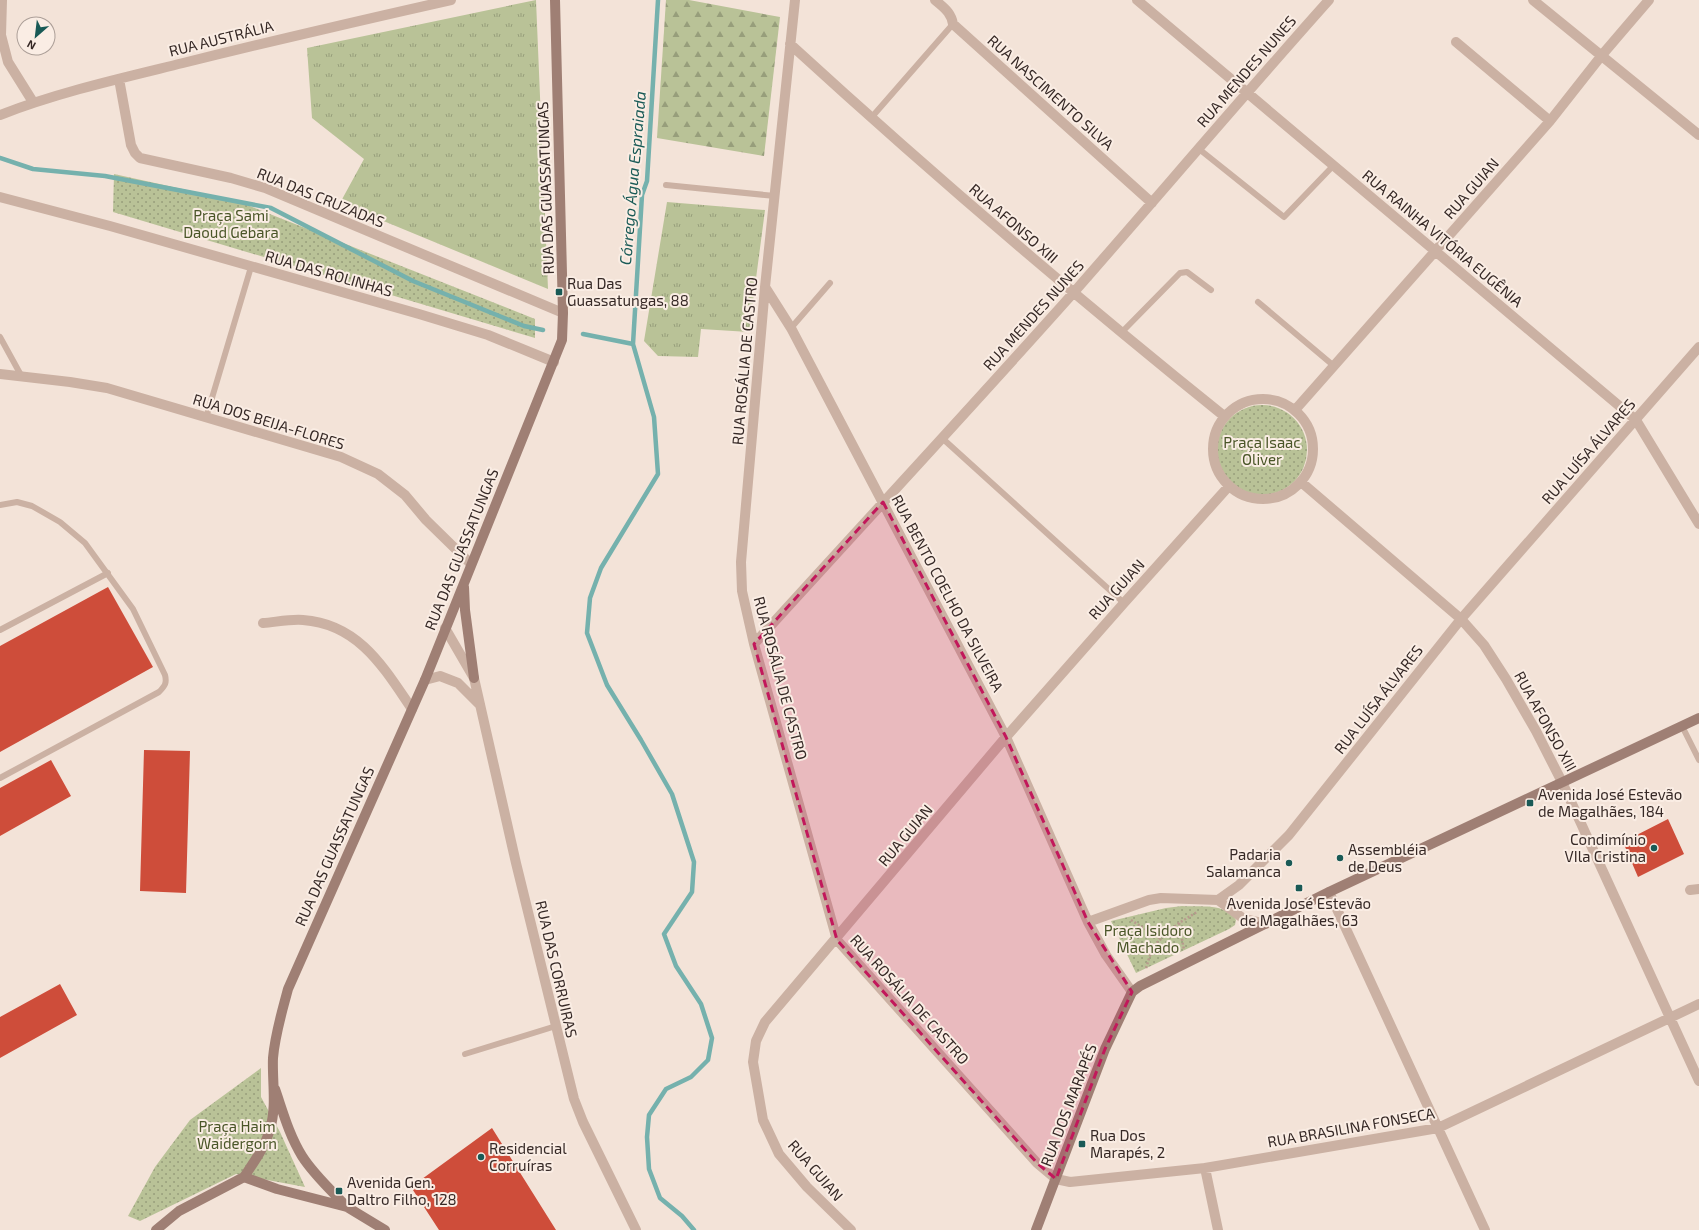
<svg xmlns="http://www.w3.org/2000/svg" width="1699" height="1230" font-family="'Exo 2',sans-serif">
  <defs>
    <pattern id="grass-tufts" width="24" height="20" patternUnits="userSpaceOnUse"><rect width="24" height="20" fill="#b9c297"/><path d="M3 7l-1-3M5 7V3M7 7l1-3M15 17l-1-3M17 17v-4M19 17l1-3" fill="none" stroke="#979e7b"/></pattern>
    <pattern id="forest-firs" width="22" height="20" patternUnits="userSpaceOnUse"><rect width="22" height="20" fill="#b9c297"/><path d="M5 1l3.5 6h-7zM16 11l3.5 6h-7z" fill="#979e7b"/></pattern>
    <pattern id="park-dots" width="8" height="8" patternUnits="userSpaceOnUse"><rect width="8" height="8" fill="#b9c297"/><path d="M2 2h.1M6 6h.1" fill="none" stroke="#979e7b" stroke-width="1.8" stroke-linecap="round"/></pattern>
  </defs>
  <rect width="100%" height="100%" fill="#f3e3d8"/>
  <!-- grass -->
  <path fill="url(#grass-tufts)" d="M536,0L548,289L340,203L364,159L312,118L307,48Z
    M667,202L765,210L749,332L701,329L698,357L658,356L644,341Z"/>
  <!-- forest -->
  <path fill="url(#forest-firs)" d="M666,0H689L780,17L764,156L657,138Z"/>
  <!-- park -->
  <path fill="url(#park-dots)" d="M114,174L237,201L535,319V338L113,212Z
    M1217 450a45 45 0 1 1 90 0a45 45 0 1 1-90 0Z
    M1182,906C1200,907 1226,903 1236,920L1235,925L1229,929L1136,973L1111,921L1166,908Z
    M261,1068V1097L280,1132L305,1187L236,1174L140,1221L128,1216L155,1167L190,1120Z"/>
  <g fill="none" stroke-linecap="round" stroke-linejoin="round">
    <!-- stream -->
    <path stroke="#75b1ad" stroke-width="4.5" d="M658,0L647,181L642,195L633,344L654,417L658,474L601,568L590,598L587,633L607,685L641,740L672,794L694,862L692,892L664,934L676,966L701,1004L712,1038L708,1060L691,1077L666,1089L649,1115L647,1137L649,1169L660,1198L682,1216L694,1230
      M0,158L33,169L105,176L271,208L413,281L524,326L543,330
      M583,334L633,344"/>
  </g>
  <!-- building -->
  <path fill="#ce4d3a" d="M108,587L153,667L0,752V646Z
    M144,750L190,751L186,893L140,891Z
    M51,760L71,796L0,836V788Z
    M1668,819L1684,854L1638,877L1623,842Z
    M60,984L77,1015L0,1058V1017Z
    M492,1128L556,1230H439L411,1187Z"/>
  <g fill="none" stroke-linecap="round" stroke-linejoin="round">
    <!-- path -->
    <path stroke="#b79a8d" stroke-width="2.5" stroke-dasharray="2 2" stroke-linecap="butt" d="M1131,920L1161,939
      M1179,923L1184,950
      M1118,953L1153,946
      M1146,968L1153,946L1179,923L1197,912"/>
    <!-- lane -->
    <path stroke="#cbb1a3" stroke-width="6" d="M871,118L953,24
      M1199,149L1284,217L1333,166
      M666,185L775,196
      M1258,302L1334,366
      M791,328L830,283
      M1121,333L1180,273L1187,272L1211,290
      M0,337L22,377
      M206,418L251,267
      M942,438L1124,603
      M0,505L17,502L32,506L60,522L85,543L133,609L165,675C167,683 165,686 159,692L0,778
      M0,630L108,573
      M1682,726L1699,760
      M465,1054L556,1026"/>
    <!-- street -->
    <path stroke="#cbb1a3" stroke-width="10" d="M2,0L1,35L8,62L33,102
      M795,0L765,287L741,562L742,591L754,644L837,940L1037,1163L1056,1179L1070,1182L1205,1168L1438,1128L1699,1004
      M935,0C944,8 951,12 953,24L1152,203
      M1137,0L1636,420L1699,524
      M1533,0L1699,135
      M1456,42L1550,121
      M790,44C931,173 1076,297 1224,416
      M119,79L131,145L135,153L140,158L231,178L265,188L563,313
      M0,115C59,92 122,78 183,63C272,41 362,20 451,0
      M0,197L110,226L419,314L488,335L554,362
      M765,287L791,328L1006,737L1088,922L1106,955L1132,992
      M0,374L70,382L107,388L341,457L378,474L405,495L426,520L471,564
      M1213 449a50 50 0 1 1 100 0a50 50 0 1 1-100 0Z
      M1295,410L1550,121L1602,55L1649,0
      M1301,482L1461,619L1484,645L1506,679L1536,731L1562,782L1699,1081
      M263,623C276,622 290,619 303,620C359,624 384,668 412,709
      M445,628L474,678L516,863L574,1099L583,1122L636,1230
      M754,644C861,526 969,410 1075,291C1160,194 1243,96 1329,0
      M425,680L440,676L458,683L479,704
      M1690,890L1699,889
      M1329,892L1485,1230
      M1218,900L1244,919L1266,924
      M1088,922L1149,900L1161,898L1218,900L1239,885L1289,835L1461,619L1699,347
      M1205,1168L1218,1230
      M851,1230L807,1187L779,1154L763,1120L753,1062L756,1041L765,1022L1006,737L1124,603L1229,486"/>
    <!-- secondary -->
    <path stroke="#9f7f74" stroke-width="10" d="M464,587L465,610L474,678
      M275,1089C283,1112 289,1135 302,1156C314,1175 332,1191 347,1207
      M244,1177C254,1162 265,1147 270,1129C277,1107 272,1080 273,1058C275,1034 282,1012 288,989L425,680L562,340L563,313L555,0
      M156,1230L179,1211L244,1177L277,1189L347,1207L385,1230
      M1036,1230L1105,1049L1132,992L1140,986L1329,892L1699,718"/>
  </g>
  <!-- marked area -->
  <path fill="#c2185b" fill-opacity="0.2" stroke="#c2185b" stroke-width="3" stroke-dasharray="8 5" stroke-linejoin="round" d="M883,502L1006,737L1088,922L1132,992L1105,1049L1056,1179L1037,1163L837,940L754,644Z"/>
  <!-- markers -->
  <g fill="#195a56" stroke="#faede4" stroke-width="1.5">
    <rect x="555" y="288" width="8" height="8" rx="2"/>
    <rect x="1526" y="799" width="8" height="8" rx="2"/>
    <circle cx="1654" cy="848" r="4"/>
    <circle cx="1340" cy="858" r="4"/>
    <circle cx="1289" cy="863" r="4"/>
    <rect x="1295" y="884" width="8" height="8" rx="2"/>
    <rect x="1078" y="1140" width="8" height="8" rx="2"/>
    <circle cx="481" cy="1157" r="4"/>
    <rect x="335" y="1187" width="8" height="8" rx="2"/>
  </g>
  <g text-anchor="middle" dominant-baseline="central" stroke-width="4" stroke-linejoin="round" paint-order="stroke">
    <!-- street labels -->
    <g font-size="15" fill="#362926" stroke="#faede4">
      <text transform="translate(221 38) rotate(-14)">RUA AUSTRÁLIA</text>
      <text transform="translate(1246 71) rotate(-49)">RUA MENDES NUNES</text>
      <text transform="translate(1051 92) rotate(42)">RUA NASCIMENTO SILVA</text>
      <text transform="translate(545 188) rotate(-92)">RUA DAS GUASSATUNGAS</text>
      <text transform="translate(1471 188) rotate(-49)">RUA GUIAN</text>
      <text transform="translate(321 197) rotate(22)">RUA DAS CRUZADAS</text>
      <text transform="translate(1014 223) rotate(41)">RUA AFONSO XIII</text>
      <text transform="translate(1443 238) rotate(40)">RUA RAINHA VITÓRIA EUGÊNIA</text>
      <text transform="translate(329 273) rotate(16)">RUA DAS ROLINHAS</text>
      <text transform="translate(1033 315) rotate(-48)">RUA MENDES NUNES</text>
      <text transform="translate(744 361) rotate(-85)">RUA ROSÁLIA DE CASTRO</text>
      <text transform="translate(269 421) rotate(17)">RUA DOS BEIJA-FLORES</text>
      <text transform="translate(1588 451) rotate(-49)">RUA LUÍSA ÁLVARES</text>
      <text transform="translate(461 549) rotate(-68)">RUA DAS GUASSATUNGAS</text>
      <text transform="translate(1116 589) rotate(-48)">RUA GUIAN</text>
      <text transform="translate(948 593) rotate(62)">RUA BENTO COELHO DA SILVEIRA</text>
      <text transform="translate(781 678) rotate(75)">RUA ROSÁLIA DE CASTRO</text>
      <text transform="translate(1378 699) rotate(-52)">RUA LUÍSA ÁLVARES</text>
      <text transform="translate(1546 721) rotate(61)">RUA AFONSO XIII</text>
      <text transform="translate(905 835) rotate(-50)">RUA GUIAN</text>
      <text transform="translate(334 846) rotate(-66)">RUA DAS GUASSATUNGAS</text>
      <text transform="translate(557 969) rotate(77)">RUA DAS CORRUIRAS</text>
      <text transform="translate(910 999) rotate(48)">RUA ROSÁLIA DE CASTRO</text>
      <text transform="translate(1068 1105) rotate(-69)">RUA DOS MARAPÉS</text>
      <text transform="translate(1351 1127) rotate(-10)">RUA BRASILINA FONSECA</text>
      <text transform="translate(816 1170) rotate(49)">RUA GUIAN</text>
    </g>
    <!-- park labels -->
    <g font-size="15" fill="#4a5628" stroke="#faede4">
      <text x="231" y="215">Praça Sami<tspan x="231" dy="17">Daoud Gebara</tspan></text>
      <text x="1262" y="442">Praça Isaac<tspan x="1262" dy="17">Oliver</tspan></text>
      <text x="1148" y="930">Praça Isidoro<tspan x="1148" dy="17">Machado</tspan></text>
      <text x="237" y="1126">Praça Haim<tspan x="237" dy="17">Waidergorn</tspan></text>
    </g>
    <!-- poi labels -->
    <g font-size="15" fill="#362926" stroke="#faede4" text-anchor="start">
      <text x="567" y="283">Rua Das<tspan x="567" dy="17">Guassatungas, 88</tspan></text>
      <text x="1538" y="794">Avenida José Estevão<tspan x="1538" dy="17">de Magalhães, 184</tspan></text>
      <text x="1646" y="839" text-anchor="end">Condimínio<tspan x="1646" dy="17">VIla Cristina</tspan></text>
      <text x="1348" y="849">Assembléia<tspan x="1348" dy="17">de Deus</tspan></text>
      <text x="1281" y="854" text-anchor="end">Padaria<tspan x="1281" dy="17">Salamanca</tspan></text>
      <text x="1299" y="903" text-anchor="middle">Avenida José Estevão<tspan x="1299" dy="17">de Magalhães, 63</tspan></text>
      <text x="1090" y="1135">Rua Dos<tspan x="1090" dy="17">Marapés, 2</tspan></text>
      <text x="489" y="1148">Residencial<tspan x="489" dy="17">Corruíras</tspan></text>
      <text x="347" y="1182">Avenida Gen.<tspan x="347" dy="17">Daltro Filho, 128</tspan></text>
    </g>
    <!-- water labels -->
    <g font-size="16" font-style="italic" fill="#195a56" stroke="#faede4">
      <text transform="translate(632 178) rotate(-85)">Córrego Água Espraiada</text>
    </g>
  </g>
  <!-- north arrow -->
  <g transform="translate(36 36) rotate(208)"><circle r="19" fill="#faede4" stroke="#ac9f98"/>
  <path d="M0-3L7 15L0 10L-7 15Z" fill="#195a56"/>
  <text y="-6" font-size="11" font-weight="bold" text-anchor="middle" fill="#362926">N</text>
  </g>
</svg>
